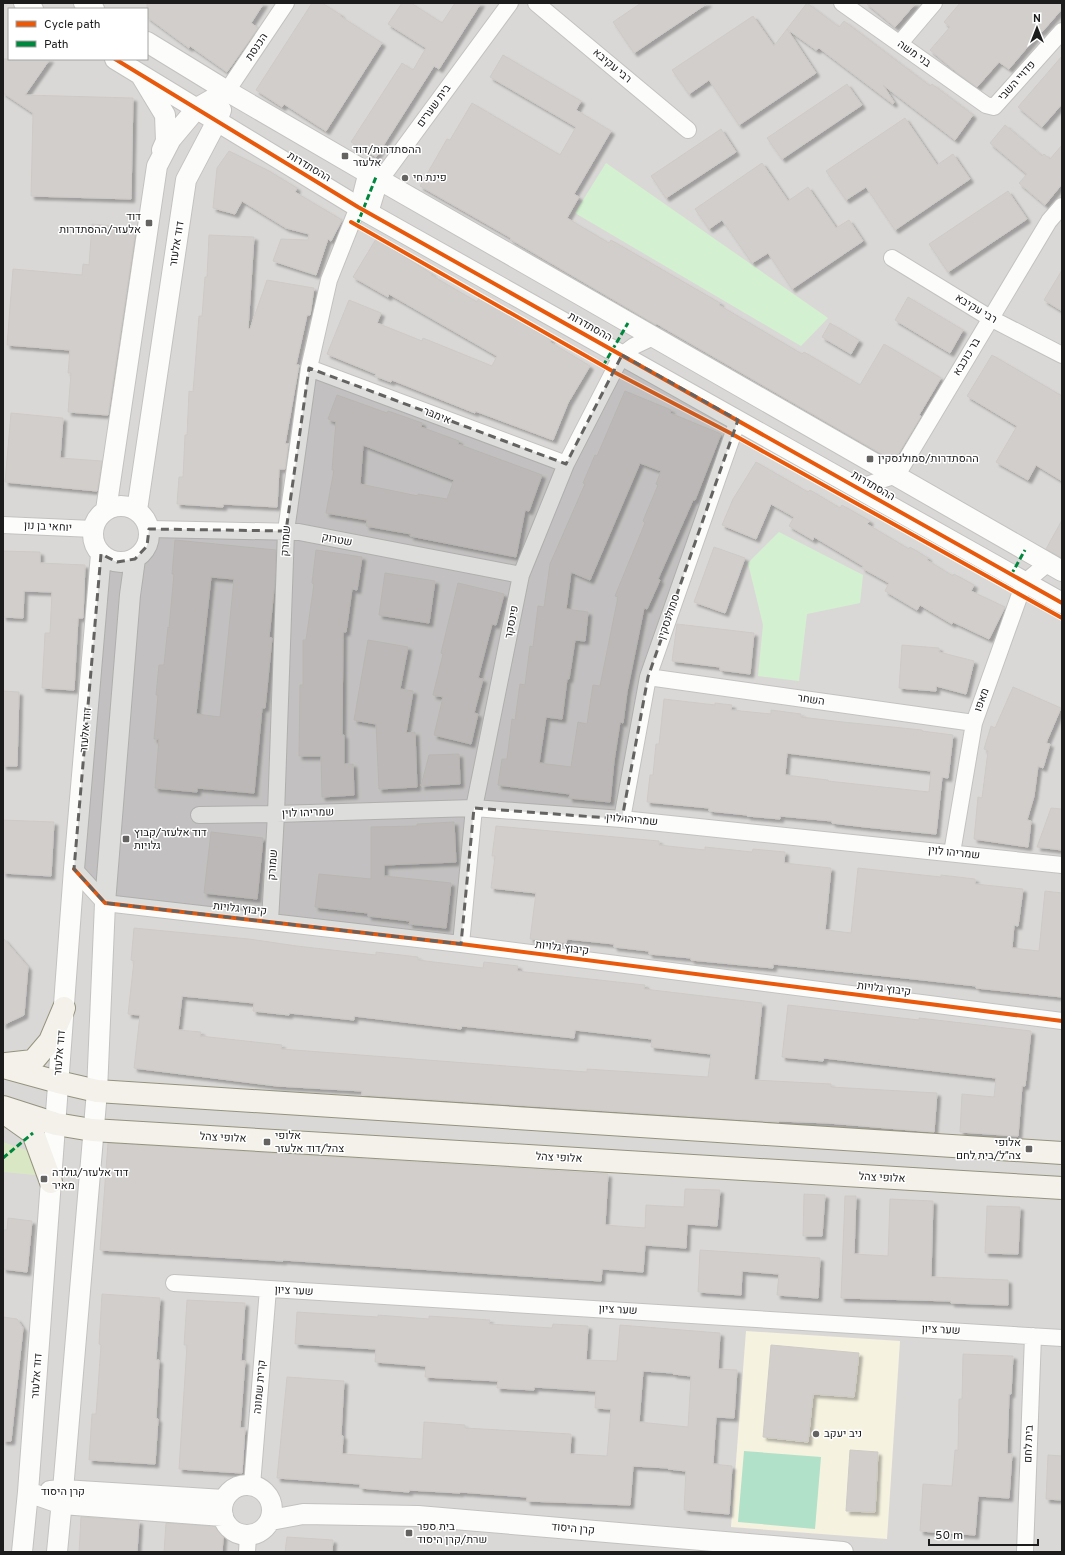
<svg xmlns="http://www.w3.org/2000/svg" width="1065" height="1555" font-family="Overpass,Heebo,sans-serif">
  <defs>
    <filter id="shadow"><feDropShadow dx="3.5" dy="3.5" stdDeviation="1" flood-color="#0004"/></filter>
  </defs>
  <rect width="100%" height="100%" fill="#ebe8e5"/>
  <!-- residential -->
  <path fill="#dad8d7" fill-rule="evenodd" d="M3,3H1062V1552H3ZM9,9H147V59H9Z"/>
  <!-- education -->
  <path fill="#f5f2e0" d="M746,1331L900,1341L887,1539L731,1527Z"/>
  <!-- grass -->
  <path fill="#dae7c4" d="M3,1142L37,1154L46,1176L3,1172Z"/>
  <!-- park -->
  <path fill="#d3f1d0" d="M606,163L828,318L801,346L575,213Z
    M779,532L863,575L860,603L807,614L799,681L758,676L763,625L748,563Z"/>
  <!-- pitch -->
  <path fill="#b1e1c8" d="M744,1451L821,1457L815,1529L738,1522Z"/>
  <!-- building -->
  <path fill="#d2cecc" stroke="#cecac6" fill-rule="evenodd" filter="url(#shadow)" d="M147,3H264L251,23L258,28L227,72L190,46L189,48L147,17Z
    M312,3H322L341,15L340,16L382,43L326,131L284,104L282,107L256,90Z
    M402,3H411L442,23L455,3H481L439,69L434,66L376,157L351,142L402,63L413,70L426,48L388,24Z
    M641,3H708L634,53L613,22Z
    M807,3L839,27L844,21L930,86L932,84L973,115L955,140L883,85L894,102L893,104L819,48L816,50L787,29Z
    M866,3H916L895,27Z
    M960,3H1062V9L1042,32L1041,31L1009,69L999,62L977,87L959,74L930,50L950,27L944,22Z
    M753,16L774,46L787,29L816,73L739,125L709,80L689,94L672,70Z
    M503,55L581,101L576,110L611,131L574,194L579,197L567,218L609,243L611,240L720,303L719,305L802,354L804,352L860,385L884,344L941,378L919,415L921,416L894,461L657,324H655L510,239L511,238L420,186L447,139L450,140L472,103L560,155L576,127L490,77Z
    M1062,56V104L1042,127L1018,107Z
    M3,59H50L25,95L133,98L131,199L31,196L33,113L3,93Z
    M847,84L862,105L782,159L767,138Z
    M905,118L937,165L953,154L970,179L895,230L866,187L846,200L826,171Z
    M1005,125L1042,156L1044,154L1050,159L1062,145V184L1045,205L1019,183L1027,174L990,143Z
    M721,129L736,152L666,198L651,176Z
    M229,151L269,171L297,188L295,192L342,220L331,241L328,239L316,275L273,261L281,239L308,240L309,234L286,228L242,201L235,214L213,208L217,168Z
    M762,163L788,201L808,187L836,228L849,220L863,241L792,289L768,253L752,263L722,220L709,229L695,209Z
    M1008,191L1027,219L948,272L929,244Z
    M92,224L136,228L108,415L68,412L71,373H68L70,350L7,345L13,269L82,275L83,264L89,265Z
    M209,235L254,237L248,329H250L267,280L314,288L310,315H307L296,365H299L285,444H289L288,445L285,469H279L277,507L223,504V507L177,504L179,477H183L185,435H187L189,391L193,392L199,316H202L205,277H207Z
    M376,239L432,274L431,275L477,302L479,298L551,340L550,342L590,366L568,403L553,440L475,411V413L392,380L391,382L375,376L376,374L327,354L349,300L381,313L377,323L422,341L423,338L492,366L497,356L389,294L388,297L353,277Z
    M1062,270V311L1044,300Z
    M908,297L963,330L950,353L895,320Z
    M830,323L859,340L851,354L822,337Z
    M992,355L1062,396V481L1036,465L1028,480L996,462L1017,426L967,396Z
    M625,391L671,410L670,413L721,434L695,500H693L658,579L660,580L647,609L644,608L627,692L623,723L620,722L614,761L610,802L569,798L570,794L498,785L502,759H507L512,719L515,720L520,684L525,685L530,646L533,647L538,606L544,607L550,564L585,484L583,483L595,455L597,456ZM640,463L661,471L656,484L658,485L643,521L645,523L615,596L618,597L600,686L593,685L587,724L578,722L571,767L539,763L546,717L562,719L567,679H569L575,640L585,641L588,612L566,609L571,572L590,580Z
    M337,395L387,413L388,411L422,423L421,427L459,441L458,444L542,475L529,511L525,510L516,557L410,536L411,534L366,526L367,520L326,513L334,470H332L336,422L328,419ZM363,445L454,480L447,499L418,494V496L360,484Z
    M11,413L63,418L60,458L102,461L97,491L5,482Z
    M756,462L808,492L810,490L840,508L842,505L870,521L867,524L909,549L910,547L928,558L927,560L953,576L954,574L974,585L971,591L1005,607L989,639L953,622L952,624L920,605L917,610L885,591L889,583L862,568L863,566L814,537L813,540L789,526L794,517L771,504L756,539L722,525L733,499Z
    M1062,520V558L1046,549Z
    M175,540L276,550L275,580L269,637L272,638L265,708H262L254,793L197,788V792L155,788L159,739H154L158,695H156L159,665H164L168,627L169,628L174,574H172ZM211,577L234,579L220,717L196,714Z
    M714,547L745,558L725,613L694,602Z
    M316,550L362,557L357,590L352,589L346,632H343L342,735H344V764H353L354,795L322,797L321,756H299L300,685H303V640H306L314,584L312,583Z
    M3,551L40,552V563L85,565L83,618H78L74,690L42,688L45,633H50L52,592L24,591L23,618L3,617Z
    M385,573L435,581L429,623L379,615Z
    M458,583L504,594L496,625L492,624L478,678L483,679L474,713L478,714L471,744L434,735L443,697L433,695L443,654L441,653Z
    M677,624L754,633L750,674L720,670V667L672,661Z
    M368,640L408,647L400,689L413,691L406,733L415,732L417,787L379,789L376,724L354,720Z
    M902,645L939,648V652L974,661L966,694L936,686V691L899,688Z
    M1013,687L1061,708L1046,743L1050,744L1043,768L1038,766L1034,796L1027,820L1031,821L1028,847L974,839L978,797L982,798L988,751L984,749L991,726L995,728Z
    M3,691L19,692L17,766H3Z
    M664,699L715,705V703L732,705L731,710L771,714V710L801,714V717L843,722L922,730V731L953,735L948,778L942,777L936,834L865,827L832,823V821L780,816V819L747,816V815L709,811V808L647,802L650,775H653L656,744H659ZM787,753L931,771L929,792L828,781V780L785,775Z
    M459,754L460,784L421,786L429,755Z
    M1051,808L1062,809V850L1037,847Z
    M3,820L54,822L51,876L3,873Z
    M454,822L456,862L384,865V876L451,883L446,928L409,924L410,921L368,916V913L315,907L319,874L371,879V827L417,826V824Z
    M496,826L659,841V845L705,850V847L752,852L753,849L785,852L784,863L831,868L825,930H827L851,933L858,868L941,877V875L975,879V884L1023,889L1018,926L1014,925L1012,948L1039,951L1045,891L1062,893V997L976,988V986L923,980L773,964V968L691,960V958L649,954V951L614,947V944L567,939L566,943L530,939L536,893L491,888L495,856H492Z
    M211,832L263,838L257,899L204,893Z
    M134,928L249,939L297,946L376,955V952L418,957V960L483,968L484,962L518,966L517,971L645,985L644,989L762,1003L754,1080L831,1084V1087L937,1093L934,1132L828,1123L779,1121V1122L362,1095V1091L277,1086L134,1068L140,1015L128,1014L134,961L131,960ZM182,996L254,1003L253,1011L289,1015V1013L354,1020V1016L461,1029L462,1026L574,1038L575,1030L652,1039L651,1047L711,1054L708,1077L587,1069V1072L533,1068L281,1049L282,1045L200,1036L201,1032L178,1030Z
    M3,938L28,967L24,1015L3,1025Z
    M788,1005L919,1020V1018L1031,1031L1025,1086H1022L1018,1136L960,1132L962,1094L994,1097L996,1078L824,1058L823,1061L782,1057Z
    M108,1143L608,1174L605,1225L645,1228L646,1205L684,1207L685,1189L720,1190L717,1226L687,1224L686,1248L645,1245L643,1272L602,1269L601,1281L327,1263L283,1260V1261L100,1250Z
    M804,1194L825,1195L822,1236H803Z
    M845,1196H856L854,1254L888,1256L890,1199L933,1201L931,1277L1008,1280V1305L951,1303V1301L841,1298Z
    M987,1206L1020,1207L1018,1254L985,1253Z
    M8,1218L32,1221L27,1272L3,1269L4,1259H3V1230H7Z
    M700,1250L820,1258L818,1298L777,1295L779,1274L742,1271L741,1295L698,1292Z
    M102,1294L160,1298L156,1360H159L156,1418L158,1419L155,1464L89,1460L92,1414H96L101,1345L99,1344Z
    M187,1300L245,1303L241,1361H245L240,1428H245L242,1473L179,1469L187,1345H184Z
    M297,1312L378,1317V1315L429,1319V1316L490,1320L489,1324L552,1328L553,1324L588,1326L586,1360L617,1361L620,1325L720,1333L718,1369L737,1370L734,1418L716,1417L713,1464L732,1466L729,1514L684,1510L686,1471L668,1469V1468L633,1466L630,1505L527,1501V1497L460,1492V1493L409,1490V1492L360,1488V1484L277,1478L287,1377L344,1381L341,1435L343,1436L342,1454L422,1459L424,1422L465,1425V1428L571,1434L570,1454L607,1456L611,1409L595,1408L596,1391L534,1387V1390L497,1388L498,1381L425,1377L426,1366L375,1362L376,1349L295,1344ZM643,1371L673,1373V1374L691,1376L688,1427L639,1422Z
    M3,1317L17,1319L23,1328L11,1441H3Z
    M771,1345L859,1353L854,1397L813,1394L808,1442L763,1437Z
    M963,1354L1013,1356L1011,1394H1009L1007,1454H1012L1009,1498L978,1496L975,1535L920,1531L923,1484L952,1486L955,1450H958L959,1399H962Z
    M850,1450L878,1452L875,1512L846,1511Z
    M1048,1455L1062,1456V1500L1046,1499Z
    M81,1517L139,1521L137,1552H79Z
    M166,1523L224,1527L222,1552H164Z
    M287,1537L333,1540L332,1552H285Z"/>
  <g fill="none" stroke-linecap="round" stroke-linejoin="round">
    <!-- minor casing -->
    <g stroke="#c3c2c1" stroke-width="18">
      <path id="minor" d="M536,3L688,130
        M842,3L986,105L994,107L1062,31
        M900,43L934,3
        M227,91L286,3
        M370,213L380,180L510,3
        M892,258L990,318L1062,355
        M309,368L566,464
        M857,488L897,475L1049,221L1062,206
        M3,525L93,529
        M149,529L299,532L521,575
        M648,677L974,723
        M199,815L276,814L474,808L622,819L1062,865
        M622,819L648,677L738,420
        M952,853L974,723L1024,583L1048,563
        M74,869L105,903L461,944L1062,1021
        M270,921L276,814L286,531L309,368L329,280L358,207L367,171
        M461,944L474,808L521,575L566,464L622,355L634,346L653,337
        M174,1283L1062,1338
        M252,1485L268,1289
        M247,1552L248,1536
        M1025,1552L1033,1336"/>
    </g>
    <!-- tertiary casing -->
    <g stroke="#c3c2c1" stroke-width="22">
      <path id="tertiary" d="M24,3L33,9
        M84,3L94,9
        M147,42L227,91L380,180L1062,571
        M115,59L358,207L1062,603
        M142,77L165,115L166,141L162,150
        M93 534a28 28 0 1 1 56 0a28 28 0 1 1-56 0Z
        M106,510L157,166L171,139L197,108L227,91
        M137,510L186,180L217,121L221,110
        M222 1510a25 25 0 1 1 50 0a25 25 0 1 1-50 0Z
        M50,1491L63,1490L224,1500
        M28,1492L62,1504L223,1516
        M271,1520L303,1514L418,1516L843,1552
        M22,1552L28,1492L74,869L101,554
        M57,1552L63,1490L97,1091L105,903L130,595L135,559"/>
    </g>
    <!-- secondary casing -->
    <g stroke="#94937e" stroke-width="24">
      <path id="secondary" d="M6,1064L33,1061L50,1041L64,1008
        M3,1067L58,1082L97,1091L1062,1153
        M3,1107L56,1124L92,1130L1062,1188
        M9,1116L33,1133L51,1182"/>
    </g>
    <!-- minor -->
    <use href="#minor" stroke="#fcfcfb" stroke-width="16"/>
    <!-- tertiary -->
    <use href="#tertiary" stroke="#fcfcfb" stroke-width="20"/>
    <!-- secondary -->
    <use href="#secondary" stroke="#f3f1e9" stroke-width="22"/>
    <!-- quiet -->
    <path stroke="#00873e" stroke-width="3" stroke-dasharray="6 3" stroke-linecap="butt" d="M357,225L376,177
      M603,366L628,323
      M1011,575L1025,550
      M3,1158L33,1133"/>
    <!-- cycleway casing -->
    <g stroke="#fff" stroke-width="6">
      <path id="cycleway" d="M115,59L358,207L1062,603
        M351,222L614,372L732,434L1062,618
        M74,869L105,903L461,944L1062,1021"/>
    </g>
    <!-- cycleway -->
    <use href="#cycleway" stroke="#e8590c" stroke-width="4"/>
  </g>
  <!-- marked area -->
  <path fill="#646362" fill-opacity="0.2" stroke="#646362" stroke-width="3" stroke-dasharray="8 5" stroke-linejoin="round" d="M622,355L738,420L648,677L622,819L474,808L461,944L105,903L74,869L101,554L117,562L135,559L147,546L149,529L286,531L309,368L566,464Z"/>
  <!-- markers -->
  <g fill="#646362" stroke="#fff" stroke-width="1.5">
    <rect x="341" y="152" width="8" height="8" rx="2"/>
    <circle cx="405" cy="178" r="4"/>
    <rect x="145" y="219" width="8" height="8" rx="2"/>
    <rect x="866" y="455" width="8" height="8" rx="2"/>
    <rect x="122" y="835" width="8" height="8" rx="2"/>
    <rect x="263" y="1138" width="8" height="8" rx="2"/>
    <rect x="1025" y="1145" width="8" height="8" rx="2"/>
    <rect x="40" y="1175" width="8" height="8" rx="2"/>
    <circle cx="816" cy="1434" r="4"/>
    <rect x="405" y="1529" width="8" height="8" rx="2"/>
  </g>
  <g text-anchor="middle" dominant-baseline="central" stroke-width="3" stroke-linejoin="round" paint-order="stroke">
    <!-- street labels -->
    <g font-size="11" fill="#1c1c1c" stroke="#fff">
      <text transform="translate(257 47) rotate(-56)">הכנסת</text>
      <text transform="translate(914 54) rotate(35)">בני משה</text>
      <text transform="translate(612 66) rotate(40)">רבי עקיבא</text>
      <text transform="translate(1017 81) rotate(-48)">פדויי השבי</text>
      <text transform="translate(434 106) rotate(-54)">בית שערים</text>
      <text transform="translate(309 167) rotate(31)">ההסתדרות</text>
      <text transform="translate(177 244) rotate(-81)">דוד אלעזר</text>
      <text transform="translate(976 309) rotate(31)">רבי עקיבא</text>
      <text transform="translate(590 327) rotate(29)">ההסתדרות</text>
      <text transform="translate(967 357) rotate(-59)">בר כוכבא</text>
      <text transform="translate(437 416) rotate(21)">אימבר</text>
      <text transform="translate(873 486) rotate(30)">ההסתדרות</text>
      <text transform="translate(48 527) rotate(3)">יוחאי בן נון</text>
      <text transform="translate(337 540) rotate(11)">שטרוק</text>
      <text transform="translate(286 541) rotate(-86)">שמורק</text>
      <text transform="translate(669 617) rotate(-71)">סמולנסקין</text>
      <text transform="translate(512 622) rotate(-79)">פינסקר</text>
      <text transform="translate(811 700) rotate(8)">השחר</text>
      <text transform="translate(982 700) rotate(-70)">מאפו</text>
      <text transform="translate(86 730) rotate(-85)">דוד אלעזר</text>
      <text transform="translate(308 813) rotate(-2)">שמריהו לוין</text>
      <text transform="translate(632 820) rotate(5)">שמריהו לוין</text>
      <text transform="translate(954 853) rotate(6)">שמריהו לוין</text>
      <text transform="translate(273 865) rotate(-86)">שמורק</text>
      <text transform="translate(240 909) rotate(6)">קיבוץ גלויות</text>
      <text transform="translate(562 948) rotate(7)">קיבוץ גלויות</text>
      <text transform="translate(884 989) rotate(7)">קיבוץ גלויות</text>
      <text transform="translate(60 1053) rotate(-85)">דוד אלעזר</text>
      <text transform="translate(223 1138) rotate(3)">אלופי צהל</text>
      <text transform="translate(559 1158) rotate(3)">אלופי צהל</text>
      <text transform="translate(882 1178) rotate(3)">אלופי צהל</text>
      <text transform="translate(294 1291) rotate(3)">שער ציון</text>
      <text transform="translate(618 1310) rotate(3)">שער ציון</text>
      <text transform="translate(941 1330) rotate(3)">שער ציון</text>
      <text transform="translate(37 1376) rotate(-86)">דוד אלעזר</text>
      <text transform="translate(260 1387) rotate(-85)">קרית שמונה</text>
      <text transform="translate(1029 1444) rotate(-88)">בית לחם</text>
      <text x="63" y="1492">קרן היסוד</text>
      <text transform="translate(573 1529) rotate(5)">קרן היסוד</text>
    </g>
    <!-- poi labels -->
    <g font-size="11" fill="#1c1c1c" stroke="#fff" text-anchor="start">
      <text x="353" y="150">ההסתדרות/דוד<tspan x="353" dy="13">אלעזר</tspan></text>
      <text x="413" y="178">פינת חי</text>
      <text x="141" y="217" text-anchor="end">דוד<tspan x="141" dy="13">אלעזר/ההסתדרות</tspan></text>
      <text x="878" y="459">ההסתדרות/סמולנסקין</text>
      <text x="134" y="833">דוד אלעזר/קבוץ<tspan x="134" dy="13">גלויות</tspan></text>
      <text x="275" y="1136">אלופי<tspan x="275" dy="13">צהל/דוד אלעזר</tspan></text>
      <text x="1021" y="1143" text-anchor="end">אלופי<tspan x="1021" dy="13">צה״ל/בית לחם</tspan></text>
      <text x="52" y="1173">דוד אלעזר/גולדה<tspan x="52" dy="13">מאיר</tspan></text>
      <text x="824" y="1434">ניב יעקב</text>
      <text x="417" y="1527">בית ספר<tspan x="417" dy="13">שרת/קרן היסוד</tspan></text>
    </g>
  </g>
  <!-- border -->
  <rect width="1065" height="1555" fill="none" stroke="#1c1c1c" stroke-width="8"/>
  <!-- legend -->
  <rect x="8" y="8" width="140" height="52" fill="#ffffff" stroke="#a4a4a4"/>
  <rect x="16" y="21" width="20" height="6" fill="#e8590c" stroke="#a4a4a4"/>
  <text x="44" y="28" font-size="12" fill="#1c1c1c">Cycle path</text>
  <rect x="16" y="41" width="20" height="6" fill="#00873e" stroke="#a4a4a4"/>
  <text x="44" y="48" font-size="12" fill="#1c1c1c">Path</text>
  <!-- north arrow -->
  <g transform="translate(1037 28)" stroke="#ffffff" stroke-width="3" paint-order="stroke">
  <path d="M0-3L7 15L0 10L-7 15Z" fill="#1c1c1c"/>
  <text y="-6" font-size="11" font-weight="bold" text-anchor="middle" fill="#1c1c1c">N</text>
  </g>
  <!-- scale -->
  <path d="M929 1539v6h109v-6" fill="none" stroke="#1c1c1c" stroke-width="2"/>
  <text x="935" y="1539" font-size="12" fill="#1c1c1c" stroke="#ffffff" stroke-width="3" paint-order="stroke">50 m</text>
</svg>
